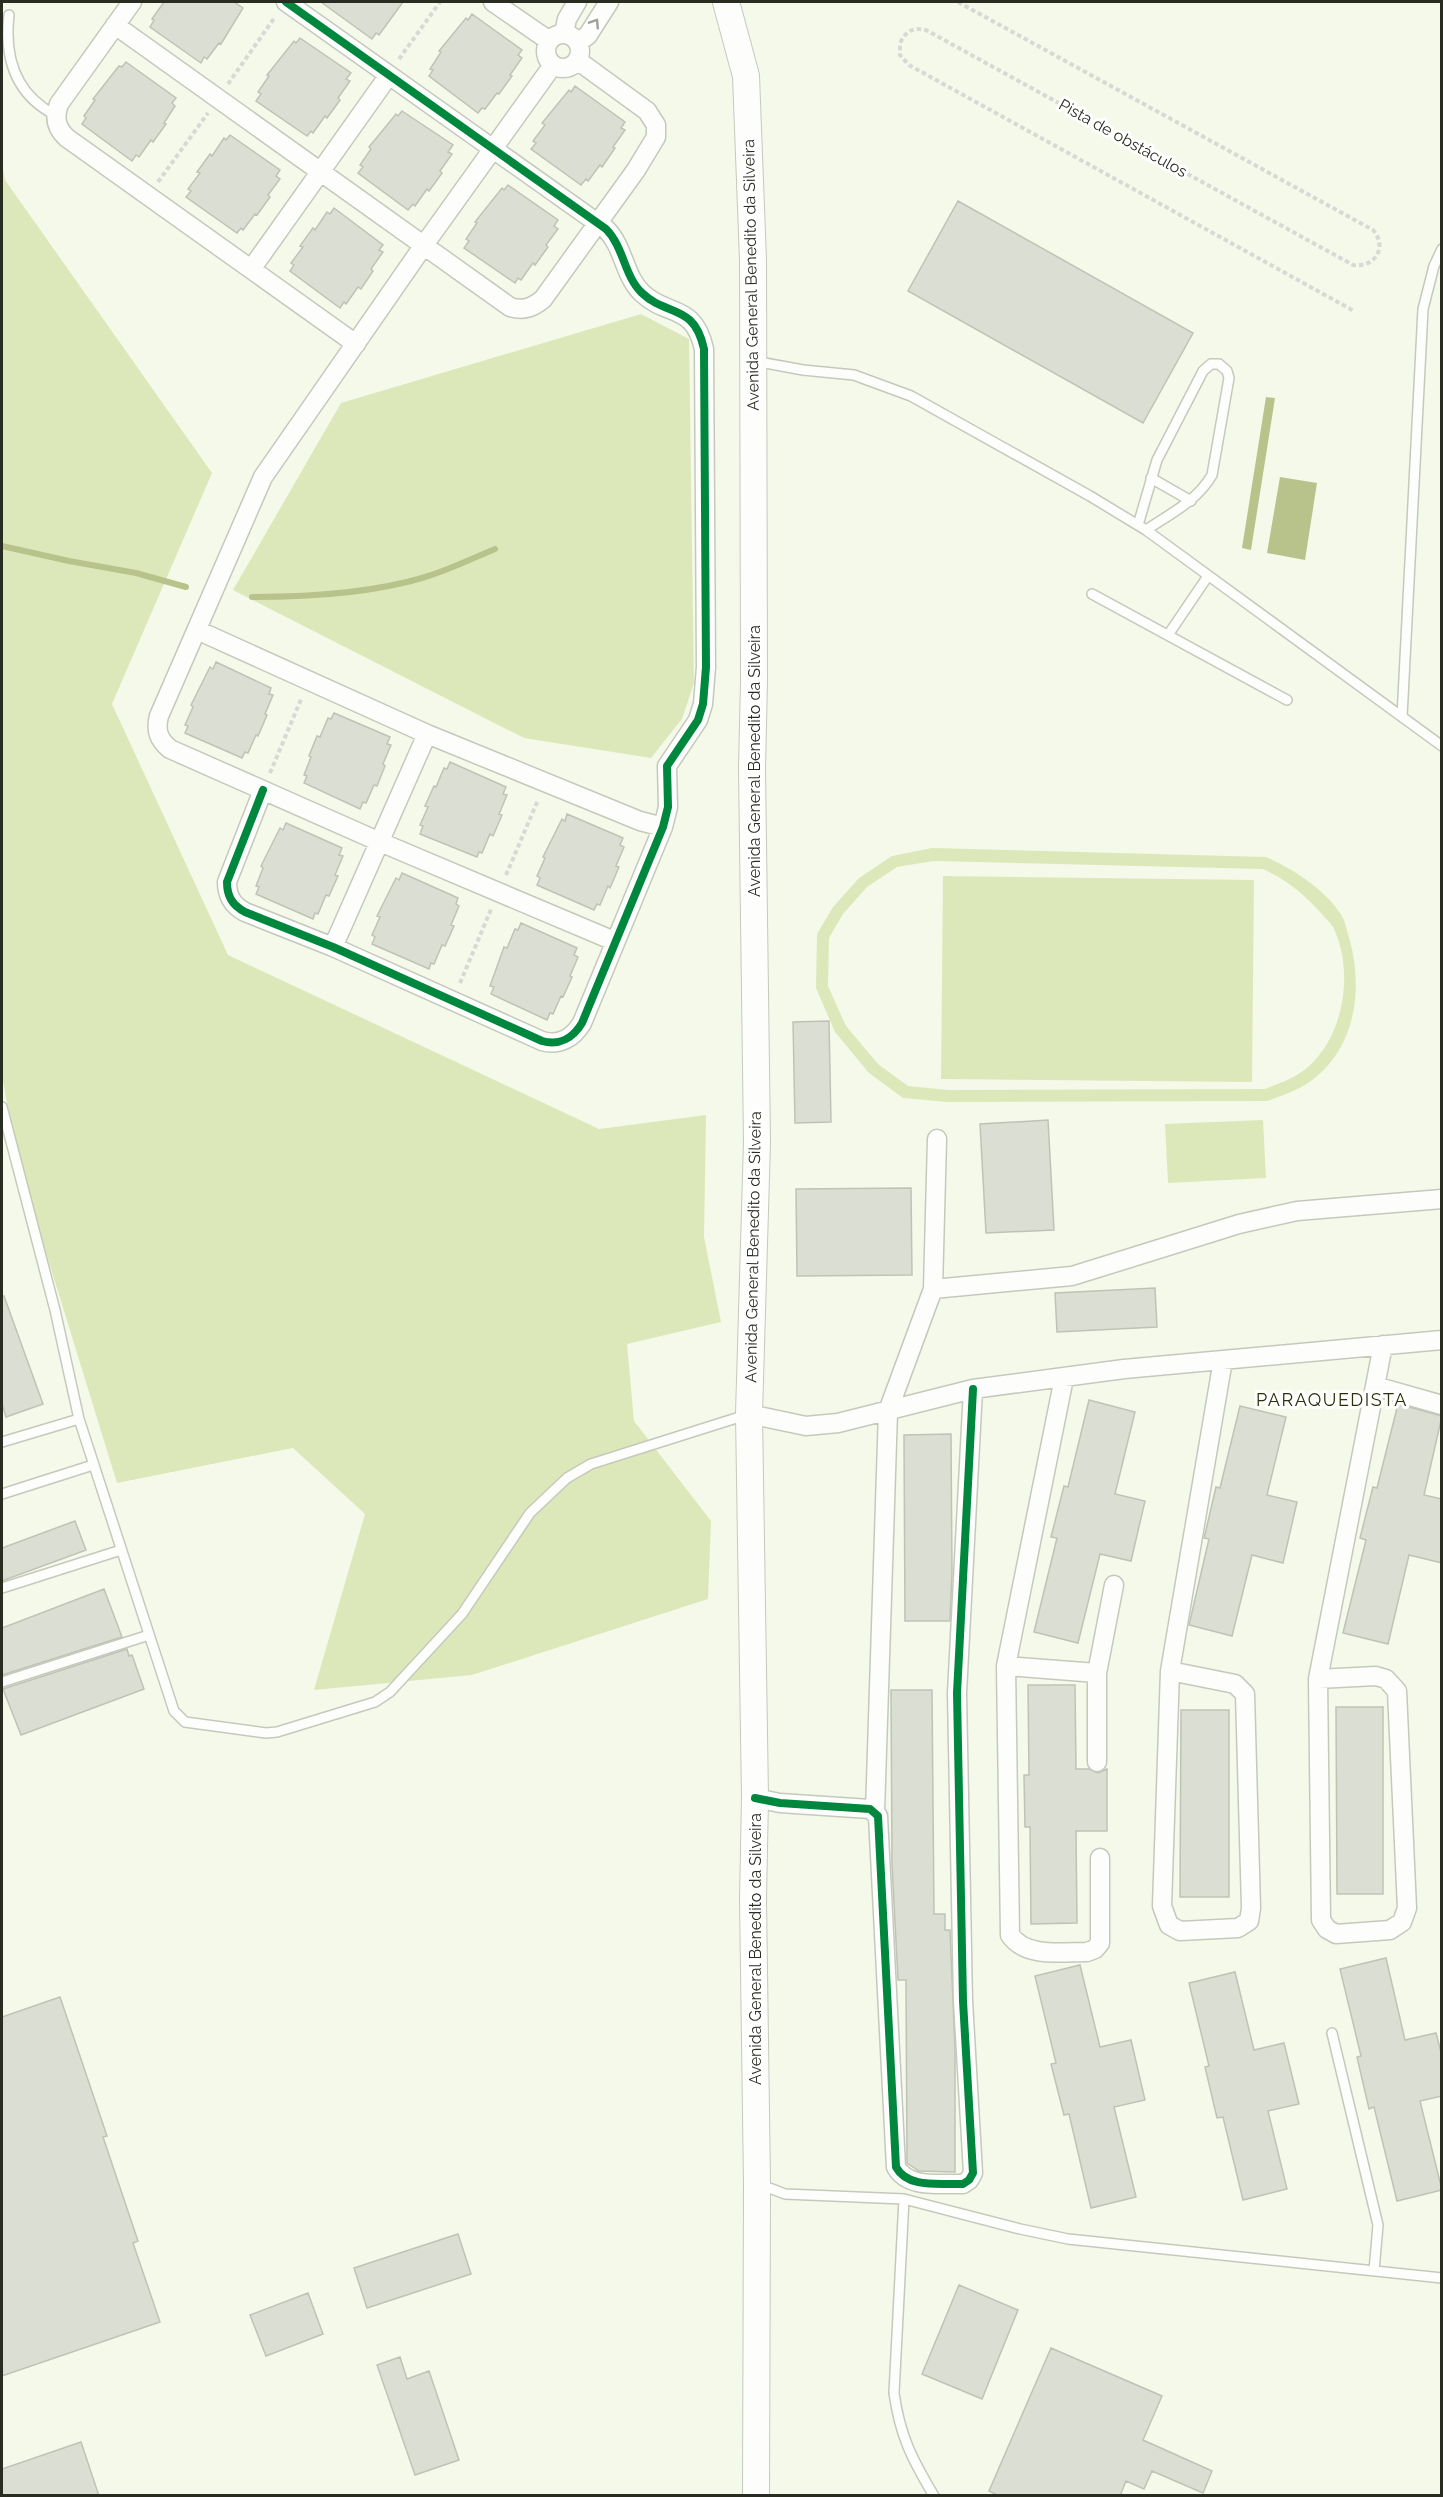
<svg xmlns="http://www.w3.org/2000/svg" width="1443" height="2497" font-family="Raleway,sans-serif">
  <rect width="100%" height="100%" fill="#f4f9e9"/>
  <!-- green -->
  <path fill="#dde8ba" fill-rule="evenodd" d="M2,162L5,180L212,473L112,704L228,955L599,1129L706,1115L704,1237L721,1322L627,1344L634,1421L711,1521L708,1599L472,1675L314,1690L365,1514L293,1448L117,1483L16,1155L2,1075Z
    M641,314L689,339L694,683L682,719L651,758L524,738L233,590L341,403Z
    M932,848L1266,857C1293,869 1330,892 1344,920C1346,925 1347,932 1349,937C1363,986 1357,1043 1316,1077C1302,1089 1284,1095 1267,1101L948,1102L903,1098L869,1073L835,1032L816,988L817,934L833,907L859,878L892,856ZM933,861L1263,869C1287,880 1304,894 1321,913C1324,917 1330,922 1333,927C1354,969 1345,1034 1309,1066C1296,1078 1280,1083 1265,1089L948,1090L908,1086L878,1064L846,1026L828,986L829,938L843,914L867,887L897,867Z
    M943,876L1254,880L1252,1082L941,1079Z
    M1263,1120L1266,1178L1168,1183L1165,1124Z"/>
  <!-- water -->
  <path fill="#b8c38c" d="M1266,397L1275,398L1251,550L1242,548Z
    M1280,477L1317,483L1305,560L1267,553Z"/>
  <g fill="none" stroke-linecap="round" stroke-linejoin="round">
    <!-- stream -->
    <path stroke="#b8c38c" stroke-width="6" d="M2,546L69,561L136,573L186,587
      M252,597C305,597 371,593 422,578C447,571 471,559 495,549"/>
  </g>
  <!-- building -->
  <path fill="#dbded2" stroke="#bfc3b6" stroke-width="1.5" d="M164,2H234L243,8L221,44L219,43L207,59L204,57L201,63L150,27L154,20L152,19Z
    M321,2H403L379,35L376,33L372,39Z
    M472,14L522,50L518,55L522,58L510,75L512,76L499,94L497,93L485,109L482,108L478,113L429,76L433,70L430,69L441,52L439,51L466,18L468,20Z
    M300,38L351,73L346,79L350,81L338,98L340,100L327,118L325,116L313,133L311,131L307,136L256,101L261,94L258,92L269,76L267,75L294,41L296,43Z
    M126,62L176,98L172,103L175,106L164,123L166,124L153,142L151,140L139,157L136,155L132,161L82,124L86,118L84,116L95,100L93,99L119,66L122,67Z
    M575,86L625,122L621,128L625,130L613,147L615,148L602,167L600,165L588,181L586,179L581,185L531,149L536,143L533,141L545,125L542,123L569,90L571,92Z
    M402,111L453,145L448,152L452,154L440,171L442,173L429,191L427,189L415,206L413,204L408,210L358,173L363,167L360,165L371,149L369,147L396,114L398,116Z
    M230,135L280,170L276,176L280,179L268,195L270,197L257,215L255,214L243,230L241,228L237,233L186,197L191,191L188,189L200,173L197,172L210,154L212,156L224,138L226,140Z
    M508,185L558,220L554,226L558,229L546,245L548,247L535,265L533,263L521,280L518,278L515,283L464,248L469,241L466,239L477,223L475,222L502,188L504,190Z
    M958,201L1193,333L1143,423L908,291Z
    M334,208L383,245L379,250L383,252L371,269L373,271L361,289L358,287L346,304L344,302L340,308L290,271L294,265L291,263L303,247L300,246L313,228L315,230L327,212L330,214Z
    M216,662L271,688L269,694L273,695L265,714L267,715L258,736L256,735L248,753L245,752L242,758L185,733L188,726L185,725L193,707L191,705L210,667L213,669Z
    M334,713L390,737L387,744L391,745L383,764L385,766L377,786L374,785L366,803L363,802L360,809L304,783L307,776L304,775L311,757L309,756L317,736L320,737L328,718L331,719Z
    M450,762L506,787L503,794L507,795L499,814L502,815L493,836L490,834L482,853L479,852L477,857L420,834L423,826L420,825L428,807L425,806L434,786L436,787L444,768L447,769Z
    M567,814L623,838L620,845L624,847L616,866L619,867L610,888L608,886L600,905L597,904L594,910L537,885L540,878L537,876L545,858L543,857L562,819L565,821Z
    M286,823L342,848L339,855L343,856L335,875L338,876L329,896L326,895L318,914L315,913L313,919L256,894L259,887L256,886L263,868L261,866L280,828L283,830Z
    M402,873L458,898L456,904L459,906L451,925L454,926L445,946L442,945L434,964L431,963L429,969L372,944L375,937L372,935L380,917L377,916L396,878L399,880Z
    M521,923L577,948L574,955L578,957L570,976L572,977L563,997L561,996L553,1014L550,1013L547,1020L491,994L494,987L490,986L504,947L507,948L515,929L518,930Z
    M829,1021L831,1122L795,1123L793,1022Z
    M1048,1120L1054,1230L986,1233L980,1124Z
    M911,1188L912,1275L797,1276L796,1189Z
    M1155,1288L1157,1327L1057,1332L1055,1293Z
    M2,1296H4L43,1404L6,1417L2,1404Z
    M1089,1400L1135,1412L1115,1494L1145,1501L1131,1561L1100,1554L1078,1643L1034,1632L1057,1538L1051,1537L1064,1486L1068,1487Z
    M1398,1404L1442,1416L1424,1495L1442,1499V1563L1409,1555L1388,1644L1343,1633L1366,1540L1360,1538L1373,1487L1377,1488Z
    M1240,1406L1286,1417L1267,1495L1297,1502L1283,1563L1252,1555L1232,1636L1189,1625L1209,1539L1204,1538L1206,1530L1216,1487L1220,1488Z
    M951,1434L952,1573L950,1621H905L904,1435Z
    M75,1521L86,1550L2,1581V1548Z
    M104,1589L122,1637L2,1675V1628Z
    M127,1649L129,1656L132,1655L144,1689L21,1735L3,1689Z
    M1028,1685H1075L1076,1769H1089L1098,1773L1107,1769V1831H1076L1077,1923L1031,1924L1030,1827H1025L1024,1775H1029Z
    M891,1690H932L934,1914H945V1930H950L955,2049V2172L919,2171L907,2163L906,1980H898L892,1864Z
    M1336,1707H1383V1894H1337Z
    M1181,1710H1229V1897H1180Z
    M1386,1958L1405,2040L1436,2033L1442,2056V2096L1420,2101L1442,2190L1397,2201L1374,2107L1369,2109L1357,2057L1361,2056L1340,1969Z
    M1080,1965L1100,2047L1131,2040L1145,2100L1114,2107L1136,2197L1091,2208L1069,2114L1064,2115L1051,2064L1056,2063L1035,1976Z
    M1235,1972L1254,2050L1284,2043L1299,2104L1268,2111L1287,2189L1243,2200L1223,2117L1217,2118L1205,2067L1209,2066L1189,1983Z
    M60,1997L107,2136L103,2137L138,2241L133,2243L160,2322L2,2376V2017Z
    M458,2234L471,2274L367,2308L354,2268Z
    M959,2285L1018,2310L982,2399L922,2374Z
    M308,2293L323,2334L266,2356L250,2315Z
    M1051,2348L1162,2396L1143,2440L1212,2471L1203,2493L1152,2471L1144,2489L1126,2481L1120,2496H999L989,2491Z
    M400,2357L407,2379L429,2371L459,2460L415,2475L377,2365Z
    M81,2442L99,2496H2V2469Z"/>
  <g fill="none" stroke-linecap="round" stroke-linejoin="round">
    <!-- lane casing -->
    <g stroke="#c5c9bc" stroke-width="12">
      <path id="lane" d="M9,15C4,58 15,94 55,115
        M754,361L803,370L854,375L911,396L1090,496L1146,530L1442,746
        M1151,478L1191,501
        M1138,525L1157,460L1203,371L1211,364H1219L1227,371L1229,378L1212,475C1197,501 1170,514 1146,530
        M1092,594L1287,700
        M1168,635L1208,576
        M1402,717L1423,309L1434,266L1442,249
        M2,1107L55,1310L79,1419L174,1711L185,1722L266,1733L277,1732L375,1702L390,1692L462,1614L530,1513L567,1478L591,1464L746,1415
        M2,1442L79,1419
        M2,1494L93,1465
        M2,1588L121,1550
        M2,1682L149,1635
        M1332,2033L1378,2225L1374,2271
        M759,2184L785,2194L904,2199L1020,2229L1068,2239L1442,2278
        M904,2199L894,2393C900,2436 912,2459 934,2496"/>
    </g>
    <!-- street casing -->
    <g stroke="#c5c9bc" stroke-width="21">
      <path id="street" d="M132,2L59,104C54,117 56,128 67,138L356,344
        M493,2L548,40
        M115,25L510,307C523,311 532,308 543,299L636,170L656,137V125L647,111L577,60
        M564,33L567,19L577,2
        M546 51a17 17 0 1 1 34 0a17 17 0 1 1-34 0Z
        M578,43L588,35L609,2
        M553,65L424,245L263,477L159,716C155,731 159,740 170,749L380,842L614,941
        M252,268L389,75
        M197,630L427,734L640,821L663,827
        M263,790L227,882C227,896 232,905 245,912L333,947L542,1041C559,1046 573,1038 582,1023L663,827L668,807L667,766L698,720L703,704L706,667L704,349C694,303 667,317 642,293C624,276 624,247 606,229L286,2
        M333,947L427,734
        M933,1289L1072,1276L1239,1224L1297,1211L1442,1199
        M1064,1378L1006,1666L1010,1935C1026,1958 1061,1952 1087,1952L1095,1949L1100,1943V1858
        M1375,1386L1442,1405
        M749,1414L806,1426L838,1423L973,1389L1124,1369L1442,1340
        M1006,1666L1097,1673
        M1170,1671L1235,1684L1245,1694L1251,1908L1249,1921L1238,1928L1180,1931L1169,1925L1162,1906L1170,1671L1223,1360
        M1318,1679L1376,1676L1386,1679L1397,1691L1407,1908L1402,1922L1390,1930L1336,1934L1327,1929L1321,1920L1318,1679L1383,1345
        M1097,1762V1673L1114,1585
        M755,1798L780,1803L870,1809L878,1816L896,2167C908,2189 940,2183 963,2184L969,2180L973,2173L963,2001L957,1693L973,1389
        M875,1812L888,1411L933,1289L937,1139"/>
    </g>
    <!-- secondary casing -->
    <g stroke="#c5c9bc" stroke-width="28">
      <path id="secondary" d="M726,2L746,76L753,260L754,682L752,768L757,1142L749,1414L755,1798L753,1899L757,2184L756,2496"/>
    </g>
    <!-- path -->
    <path stroke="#d8d9d5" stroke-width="4" stroke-dasharray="4.5 3" stroke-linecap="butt" d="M958,2L1373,230C1388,247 1375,268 1353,265L926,30C913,27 906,31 900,43V55L909,65L1354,311
      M399,59L440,2
      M228,84L275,17
      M158,182L208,113
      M270,773L302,697
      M506,875L538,800
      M460,983L492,907"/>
    <!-- lane -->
    <use href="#lane" stroke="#fdfefc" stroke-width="9"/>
    <!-- street -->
    <use href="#street" stroke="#fdfefc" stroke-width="18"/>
    <!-- secondary -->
    <use href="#secondary" stroke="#fdfefc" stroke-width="26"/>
    <!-- cycleway casing -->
    <g stroke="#fff" stroke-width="11">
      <path id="cycleway" d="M263,790L227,882C227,896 232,905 245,912L333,947L542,1041C559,1046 573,1038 582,1023L663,827L668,807L667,766L698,720L703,704L706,667L704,349C694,303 667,317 642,293C624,276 624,247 606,229L286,2
        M755,1798L780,1803L870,1809L878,1816L896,2167C908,2189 940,2183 963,2184L969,2180L973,2173L963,2001L957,1693L973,1389"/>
    </g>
    <!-- cycleway -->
    <use href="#cycleway" stroke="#00873e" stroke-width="8"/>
  </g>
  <!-- one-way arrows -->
  <defs><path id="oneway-chevron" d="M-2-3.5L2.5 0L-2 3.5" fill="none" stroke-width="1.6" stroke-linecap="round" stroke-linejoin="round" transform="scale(1.5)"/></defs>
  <use stroke="#9ea099" href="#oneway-chevron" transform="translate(595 23) rotate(-57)"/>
  <g text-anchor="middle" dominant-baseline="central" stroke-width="6" stroke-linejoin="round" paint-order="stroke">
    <!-- street labels -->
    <g font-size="16" fill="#292c21" stroke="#fff">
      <text transform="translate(1123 138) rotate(29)">Pista de obstáculos</text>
      <text transform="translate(751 275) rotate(-91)">Avenida General Benedito da Silveira</text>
      <text transform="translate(754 761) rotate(-90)">Avenida General Benedito da Silveira</text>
      <text transform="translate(753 1247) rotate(-89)">Avenida General Benedito da Silveira</text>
      <text transform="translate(755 1949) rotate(-90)">Avenida General Benedito da Silveira</text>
    </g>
    <!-- neighbourhood labels -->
    <g font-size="18" letter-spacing="1.5" fill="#2a3008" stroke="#fff">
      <text x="1332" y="1399">PARAQUEDISTA</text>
    </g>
  </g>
  <!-- border -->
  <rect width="1443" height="2497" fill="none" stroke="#292c21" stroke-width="6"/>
</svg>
